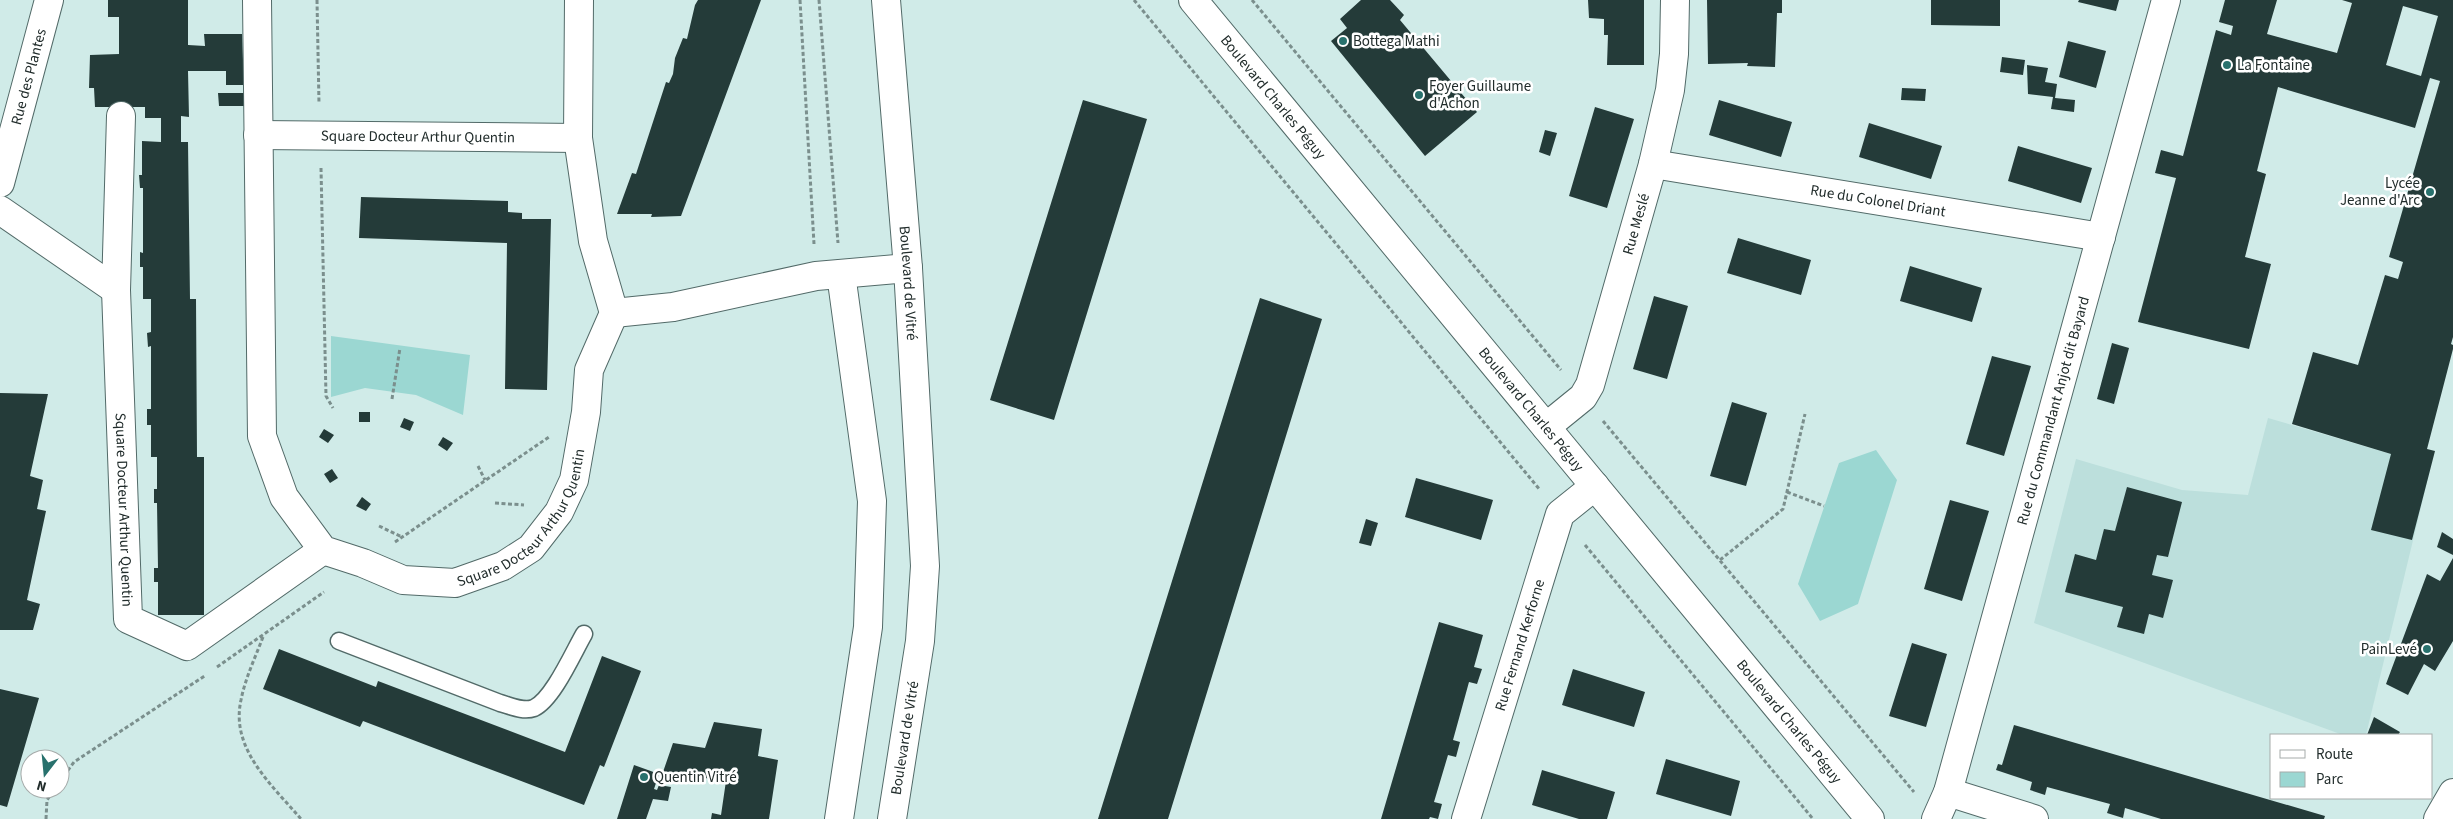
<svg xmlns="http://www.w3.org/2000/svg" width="2453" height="819" font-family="'Source Sans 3',sans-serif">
  <rect width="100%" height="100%" fill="#d0ebe8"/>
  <!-- built -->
  <path fill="#bcdfdc" d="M2268,418L2391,454L2390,460L2430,470L2366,735H2343L2034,623L2076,459L2182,490L2248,495Z"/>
  <!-- green -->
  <path fill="#9bd7d2" d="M331,336L470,355L463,415L416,395L365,388L331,397Z
    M1876,450L1897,480L1858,604L1820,621L1798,584L1839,463Z"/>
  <!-- building -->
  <path fill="#243b39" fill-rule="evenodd" d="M108,0H188V45L205,46L204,34H242L244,85H226V71H188L189,117L181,116V142H188L190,299H196L197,457H204V615H158V582H154V568H158L157,503H154V489H157V457H151V425H147V409H151V346L148,347L147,333L151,332V299H143V267H140V252L143,253V188H140L139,175H142V141L161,142V118H145V107H95L94,88H89L90,55L119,54V17H108Z
    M698,0H761L681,216L651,217L652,214H617L632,173L636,174L666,82L669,83L673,74L675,58L683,38L687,39L695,5Z
    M1361,0H1390L1404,15L1400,20L1477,112L1425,156L1331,41L1347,28L1340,19Z
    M1588,0H1644V65H1607L1608,35H1604V19L1589,18Z
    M1707,0H1782V13H1777L1775,67L1747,66L1748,63L1708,64Z
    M1931,0H2000V26L1931,25Z
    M2079,0H2119L2116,11L2078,2Z
    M2225,0H2277L2267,34L2337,53L2352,3L2342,0H2453V337L2451,344L2453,345V349L2427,449L2435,451L2412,540L2371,530L2391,454L2292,424L2313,352L2358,365L2385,275L2398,279L2403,262L2389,257L2440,81L2430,78L2415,128L2278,87L2257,171L2266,174L2245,257L2271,264L2249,349L2138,322L2176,178L2155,173L2161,150L2183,156L2216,30L2231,35L2233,26L2219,22ZM2403,6L2438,16L2421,76L2386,65Z
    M2068,41L2106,51L2096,88L2059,77Z
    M2002,57L2025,60L2023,75L2000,72Z
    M2027,65L2048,68L2045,82L2057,84L2055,98L2075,100L2074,112L2051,109L2053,97L2028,94Z
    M1902,88L1926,89L1925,101L1901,100Z
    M218,93H246V106H219Z
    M1083,100L1147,119L1054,420L990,400Z
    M1719,100L1792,122L1781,157L1709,135Z
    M1595,107L1634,119L1607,208L1569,196Z
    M1869,123L1942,146L1931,179L1859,157Z
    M1545,130L1557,133L1550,156L1539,152Z
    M2018,146L2092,168L2081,203L2008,181Z
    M361,197L508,201V212L522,213V219H551L547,390L505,389L507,243L359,238Z
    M1738,238L1811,260L1801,295L1727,273Z
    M1910,266L1982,288L1972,322L1900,301Z
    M1654,296L1688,306L1667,379L1633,369Z
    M1260,298L1322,319L1168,819H1098Z
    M2112,343L2129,348L2114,404L2097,399Z
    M1992,356L2031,366L2004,456L1966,444Z
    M0,393L48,394L30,476L43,480L37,509L46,511L27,600L40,604L33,630H0Z
    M1732,402L1767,413L1746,486L1710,476Z
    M359,412H370V422H359Z
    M404,418L414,422L410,431L400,427Z
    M324,429L334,435L328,443L319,437Z
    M443,437L453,443L447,451L438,445Z
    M332,469L338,478L330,483L324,474Z
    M1416,478L1493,500L1481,540L1405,517Z
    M2127,487L2182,502L2168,557L2157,555L2152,575L2173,580L2163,618L2149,614L2144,634L2117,627L2123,607L2065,592L2075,554L2096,560L2104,529L2115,531Z
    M362,497L371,504L366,511L356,506Z
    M1950,500L1989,511L1962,601L1924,589Z
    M1366,519L1378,523L1371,546L1359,543Z
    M2442,532L2453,539V555L2437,547Z
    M2453,558V641L2435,671L2424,664L2408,695L2386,684L2427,574L2440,581Z
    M1439,622L1483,635L1474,667L1482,669L1477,684L1469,682L1453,740L1460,742L1456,757L1448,755L1434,802L1442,804L1438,819L1430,817L1429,819H1381Z
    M1912,643L1947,654L1926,727L1889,716Z
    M279,649L376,687L378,681L565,752L602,656L641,671L604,767L600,765L584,805L363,721L360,727L263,689Z
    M1573,669L1645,692L1634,727L1562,705Z
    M0,689L39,698L7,807L0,805Z
    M2374,717L2400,732L2398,735H2367Z
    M714,722L762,729L758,756L778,760L769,819H711L712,813L721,815L726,781L663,772L673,743L705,748Z
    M2014,725L2325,816L2324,819H2161L2125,808L2123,818L2107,813L2110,804L2047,787L2045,795L2030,790L2032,782L1996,770L1998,764L2002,765Z
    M1666,759L1740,781L1731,816L1656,794Z
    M634,765L659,774L654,789L657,790L659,785L671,787L668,801L653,799L646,819H617Z
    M1542,770L1615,792L1607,819H1579L1532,805Z"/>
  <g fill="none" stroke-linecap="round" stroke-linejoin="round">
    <!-- lane casing -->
    <g stroke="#526a68" stroke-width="19">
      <path id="lane" d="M339,641L500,703C511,706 523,712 534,708C553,699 573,653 584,634"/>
    </g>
    <!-- street casing -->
    <g stroke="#526a68" stroke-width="30">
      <g id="street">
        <path id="s1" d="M257,0L262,436L284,497L323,550L363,563L403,580L455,583L503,566L531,548L559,512L574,480L586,412L589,370L614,313L593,241L578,138L579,0"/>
        <path id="s2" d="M121,116L116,290L128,619L187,646L323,550"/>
        <path id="s3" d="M258,135L578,138"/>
        <path id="s4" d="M1653,164L2101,237"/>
        <path id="s5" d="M0,183L49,0"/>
        <path d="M0,210L116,290"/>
        <path d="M614,313L673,307L816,276L908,268"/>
        <path id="s6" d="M1546,427L1583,397L1590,385L1653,164L1670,90L1674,54L1675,0"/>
        <path d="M1948,792L2034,819"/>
        <path d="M839,819L868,627L872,501L841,274"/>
        <path id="s7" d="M1466,819L1560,514L1595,486"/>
        <path id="s8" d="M1936,819L1948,792L2166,0"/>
      </g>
    </g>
    <!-- secondary casing -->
    <g stroke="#526a68" stroke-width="30">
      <g id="secondary">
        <path id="s9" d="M886,0L908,268L925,566L920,641L892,819"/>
        <path id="s10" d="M1193,0L1870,819"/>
        <path d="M2438,819L2453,793"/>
      </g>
    </g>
    <!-- path -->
    <path stroke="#7b8f8d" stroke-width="3" stroke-dasharray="4 2.5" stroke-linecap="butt" d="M317,0L319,104
      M800,0L814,244
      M819,0L838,243
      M1134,0L1540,490
      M1252,0L1561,370
      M321,168L326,396L333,408
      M392,399L400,348
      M1603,421L1914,792
      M478,466L485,480
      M1787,492L1824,506
      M495,503L524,505
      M379,526L402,537
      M395,542L549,437
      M1585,545L1813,819
      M1720,560L1783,509L1805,414
      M263,637C255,658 245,679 241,700C230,749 272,785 301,819
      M217,667L324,592
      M60,781L74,762L206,675
      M46,819L47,800L55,789"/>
    <!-- lane -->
    <use href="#lane" stroke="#fff" stroke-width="16"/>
    <!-- street -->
    <use href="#street" stroke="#fff" stroke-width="28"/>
    <!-- secondary -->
    <use href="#secondary" stroke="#fff" stroke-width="28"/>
  </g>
  <!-- markers -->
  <g fill="#28716d" stroke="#fff" stroke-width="2">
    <circle cx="1343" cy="41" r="5"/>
    <circle cx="2227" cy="65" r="5"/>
    <circle cx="1419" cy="95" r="5"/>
    <circle cx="2430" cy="192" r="5"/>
    <circle cx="2427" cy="649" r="5"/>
    <circle cx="644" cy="777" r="5"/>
  </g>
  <g text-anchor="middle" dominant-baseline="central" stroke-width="5" stroke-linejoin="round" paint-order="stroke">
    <!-- poi labels -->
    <g font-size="15" fill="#212c2b" stroke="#fff" text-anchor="start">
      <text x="1353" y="41">Bottega Mathi</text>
      <text x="2237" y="65">La Fontaine</text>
      <text x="1429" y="86">Foyer Guillaume<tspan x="1429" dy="17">d'Achon</tspan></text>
      <text x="2420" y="183" text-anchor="end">Lycée<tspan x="2420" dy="17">Jeanne d'Arc</tspan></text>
      <text x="2417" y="649" text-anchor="end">PainLevé</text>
      <text x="654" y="777">Quentin Vitré</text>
    </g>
    <!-- street labels -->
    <g font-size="15" fill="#212c2b" stroke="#fff">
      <text stroke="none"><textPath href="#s5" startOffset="110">Rue des Plantes</textPath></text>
      <text stroke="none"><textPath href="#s10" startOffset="126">Boulevard Charles Péguy</textPath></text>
      <text stroke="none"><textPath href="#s3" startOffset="160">Square Docteur Arthur Quentin</textPath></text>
      <text stroke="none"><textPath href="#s4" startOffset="228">Rue du Colonel Driant</textPath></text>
      <text stroke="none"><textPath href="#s6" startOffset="229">Rue Meslé</textPath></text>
      <text stroke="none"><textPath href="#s9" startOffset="284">Boulevard de Vitré</textPath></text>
      <text stroke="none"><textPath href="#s10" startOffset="531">Boulevard Charles Péguy</textPath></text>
      <text stroke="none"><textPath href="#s8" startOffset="425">Rue du Commandant Anjot dit Bayard</textPath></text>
      <text stroke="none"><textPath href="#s2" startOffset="394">Square Docteur Arthur Quentin</textPath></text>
      <text stroke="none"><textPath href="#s1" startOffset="804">Square Docteur Arthur Quentin</textPath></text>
      <text stroke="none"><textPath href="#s7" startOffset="182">Rue Fernand Kerforne</textPath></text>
      <text stroke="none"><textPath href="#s10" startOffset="936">Boulevard Charles Péguy</textPath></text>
      <text transform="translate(905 738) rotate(-81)">Boulevard de Vitré</text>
    </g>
  </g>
  <!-- legend -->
  <rect x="2270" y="734" width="162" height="65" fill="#ffffff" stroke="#a6abaa"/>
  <rect x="2280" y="750" width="25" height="8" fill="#ffffff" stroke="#a6abaa"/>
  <text x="2316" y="759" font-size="15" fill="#212c2b">Route</text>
  <rect x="2280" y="772" width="25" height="15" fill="#9bd7d2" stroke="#a6abaa"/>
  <text x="2316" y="784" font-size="15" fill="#212c2b">Parc</text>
  <!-- north arrow -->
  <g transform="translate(45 774) rotate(196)"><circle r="24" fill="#ffffff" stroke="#a6abaa"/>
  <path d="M0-4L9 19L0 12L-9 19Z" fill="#28716d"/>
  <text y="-8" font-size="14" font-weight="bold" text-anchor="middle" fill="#212c2b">N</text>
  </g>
</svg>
